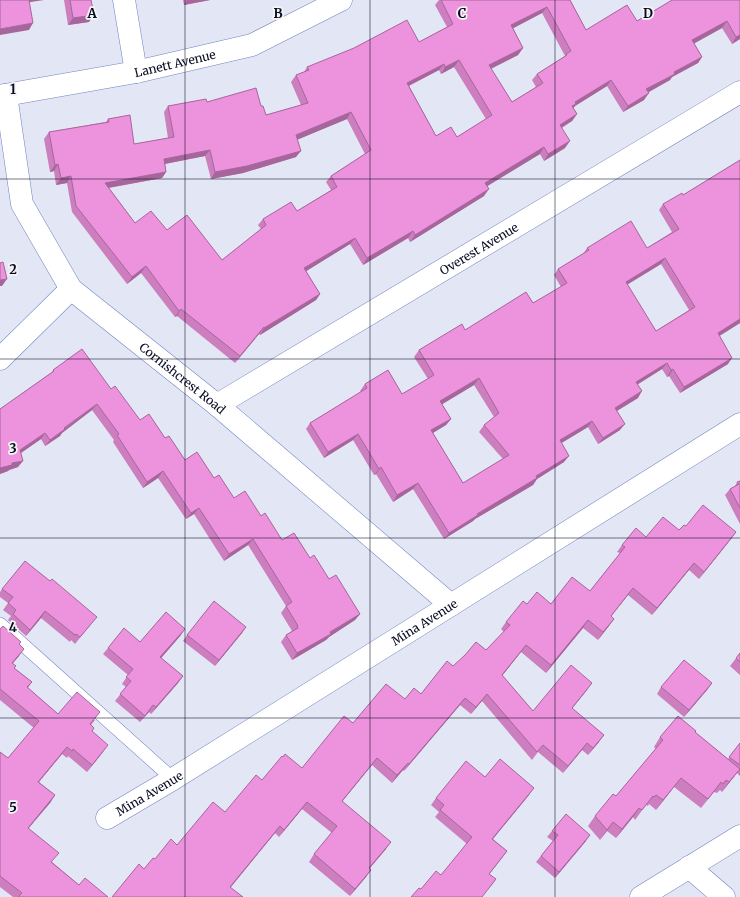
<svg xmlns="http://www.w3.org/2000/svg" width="740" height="897" font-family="Merriweather,serif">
  <rect width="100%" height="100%" fill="#e3e7f5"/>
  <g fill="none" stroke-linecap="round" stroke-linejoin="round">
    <!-- lane casing -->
    <g stroke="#7482c1" stroke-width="14">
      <path id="lane" d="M0,624L173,779"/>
    </g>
    <!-- street casing -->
    <g stroke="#7482c1" stroke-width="23">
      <g id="street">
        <path d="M124,0L136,72"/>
        <path id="s1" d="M6,95L22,204L71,289L217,405L451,605"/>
        <path id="s2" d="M0,96L136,72L252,45L341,0"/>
        <path d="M0,359L71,289"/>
        <path id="s3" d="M217,405L740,92"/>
        <path id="s4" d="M107,818L173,779L740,424"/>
        <path d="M689,867L724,897"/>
      </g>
    </g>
    <!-- secondary casing -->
    <g stroke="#7482c1" stroke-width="23">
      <path id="secondary" d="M641,897L740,836"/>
    </g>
    <!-- lane -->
    <use href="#lane" stroke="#fff" stroke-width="13"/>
    <!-- street -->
    <use href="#street" stroke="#fff" stroke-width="22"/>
    <!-- secondary -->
    <use href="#secondary" stroke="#fff" stroke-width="22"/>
  </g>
  <!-- wall -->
  <path fill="#cc7ebe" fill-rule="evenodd" d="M64,0H91L89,22L68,25Z
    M183,0H210L184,5Z
    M439,0H570L586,30L637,21L740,0V39L732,44L722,28L694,43L702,57L698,63L672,77L670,80L648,92L644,100L623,112L607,86L575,106L573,108L577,114L572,121L562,128L565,148L544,161L540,154L487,186L484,196L410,242L408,238L363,265L350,244L306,271L320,294L316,300L260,335L259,334L235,363L177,316L175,317L141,273L127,284L72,212L67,183L56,185L54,171L50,172L44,139L49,132L106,122L108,119L134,144L168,138L164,112L168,106L207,102L261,106L266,115L301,105L291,82L296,75L304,72L307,67L419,42L447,27L435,5ZM542,13L565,56L537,74L532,80L536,87L512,102L491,69L518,55L523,48L513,28ZM454,67L486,119L457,137L436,136L409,86L439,70L441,74ZM347,119L365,154L331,176L326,182L331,190L297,211L263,219L258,225L261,229L222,260L167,230L135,223L109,188L162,178L166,172L165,164L205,156L211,179L243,173L296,157L298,139Z
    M740,160V323L719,336L728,364L680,393L669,376L667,377L662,369L638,384V398L617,411L620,430L598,444L588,427L561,443L564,462L537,479L533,485L475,519L473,521L444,539L413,489L393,502L376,474L374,475L353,440L324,458L306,429L310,423L361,392L360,391L365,384L402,394L428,379L414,357L419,350L465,330L533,303L561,287L554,275L558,269L583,254L587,248H647L672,232L659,210L663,204L683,195ZM661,264L689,310L656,331L627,285ZM474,385L494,417L484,425L479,432L503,459L463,483L433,433L446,425L451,419L442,404Z
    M53,370L111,389L140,420L165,438L185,460L214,478L234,498L261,516L282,540L310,558L360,614L355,620L329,637L326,640L292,660L281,642L286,635L292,631L281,613L286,606L248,545L224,561L194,514L186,519L158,478L143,488L113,442L114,440L92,410L62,433L60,436L45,446L41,439L21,453L18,467L9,470L8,471L0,474V409L52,372Z
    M740,481V524L725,495L730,489L735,486L737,482Z
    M686,526L736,532L731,539L699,579L689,570L652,615L628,595L611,616L614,619L598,640L583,628L546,673L521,652L502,676L533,711L587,690L572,708L599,742L588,755L582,750L563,773L538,752L532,760L482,701L471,714L460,705L404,771L403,770L392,783L372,765L342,801L386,849L369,869L371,870L366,877L350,896L309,862L314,854L332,833L302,809L279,837L275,833L231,887L144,869L155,859L177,845L225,812L262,780L283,757L302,768L353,723L405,699L421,694L453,666L486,650L504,632L501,629L506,622L527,604H551L590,591L620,553L617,552L622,545L646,537L679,530Z
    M2,589L92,623L75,644L71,640L70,642L41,618L26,636L8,620L11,616L3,610L8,603L0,597V592Z
    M246,627L242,633L215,666L183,641L187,635Z
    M0,629L19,644V656L13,663L14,668L32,682L28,688L58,714L95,720L91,725L92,732L103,752L87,772L68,756L67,758L62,754L39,782L55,795L50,803L28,828L52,862L79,885L108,897H13L0,887V752L8,758L34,728L0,700Z
    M181,635L161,658L183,676L178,683L151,714L149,712L140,722L115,701L126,687L122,684L128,675L103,654L108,648L140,642Z
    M740,653V675L730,666Z
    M712,683L707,690L684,717L657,694L661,687Z
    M696,733L728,759L740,743V776L737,773L722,792L720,790L717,793L714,792L701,808L674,787L656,810L649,804L648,806L646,805L635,820L633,817L616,838L607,831L600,840L588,826L595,816L616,796L656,749L654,747L660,737Z
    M485,777L529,795L493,839L507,851L489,874L496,879L491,886L421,889L441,875L467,844L435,817L439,812L431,805L436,798Z
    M552,831L586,841L555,878L536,862L553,841L547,837Z"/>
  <!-- shaded-wall -->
  <path fill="#a6669b" d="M26,0H44L24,3Z
    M187,0H210L184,5Z
    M547,7L542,13L506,32L511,25Z
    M94,15L89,22L68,25L73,18Z
    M727,21L722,28L688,47L692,40Z
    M33,23L29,30L0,35V29Z
    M740,35V39L732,44L736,37Z
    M523,48L518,55L484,72L489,65Z
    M702,57L698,63L672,77L670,80L642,96L646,89L674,72Z
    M459,60L454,67L441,74L445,67Z
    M444,64L439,70L402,89L407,83Z
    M611,80L607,86L575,106L571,111L567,113L575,102Z
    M649,93L644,100L623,112L628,106Z
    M351,112L347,119L292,142L296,135Z
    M577,114L572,121L555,131L560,125Z
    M570,141L565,148L544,161L548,154Z
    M544,147L540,154L481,190L485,183Z
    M210,150L205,156L159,165L164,159Z
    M301,151L296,157L243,173L211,179L215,172Z
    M58,164L54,171L50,172L55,165Z
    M166,172L162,178L101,189L105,183Z
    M71,176L67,183L56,185L61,178Z
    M489,189L484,196L410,242L415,235Z
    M413,231L408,238L363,265L367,258Z
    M355,238L350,244L300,275L304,268Z
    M665,258L661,264L621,288L626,282Z
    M146,266L141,273L127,284L132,277Z
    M7,279L2,286H0V280Z
    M320,294L316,300L260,335L264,328Z
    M181,309L177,316L175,317L179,311Z
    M740,319V323L713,340L718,333Z
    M264,327L259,334L235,363L240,356Z
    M732,358L728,364L680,393L684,387Z
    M667,363L662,369L632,388L636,382Z
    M673,369L669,376L667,377L671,370Z
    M479,378L474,385L436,408L440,401Z
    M642,391L638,398L610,415L615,408Z
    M97,404L92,410L62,433L60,436L45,446L50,440Z
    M451,419L446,425L426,437L431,430Z
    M592,421L588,427L555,447L560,440Z
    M625,424L620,430L598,444L603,438Z
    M45,433L41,439L15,457L20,450Z
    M358,434L353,440L324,458L328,452Z
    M569,456L564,462L537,479L533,485L475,519L473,521L444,539L449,533L536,476Z
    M23,461L18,467L9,470L8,471L0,474V468L12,463Z
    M381,467L376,474L374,475L379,469Z
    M163,471L158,478L143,488L147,482Z
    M418,483L413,489L393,502L397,495Z
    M199,508L194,514L186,519L191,513Z
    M736,532L731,539L699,579L704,572Z
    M253,539L248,545L224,561L229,554Z
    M694,563L689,570L652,615L657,608Z
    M633,588L628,595L606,623L611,616Z
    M45,611L41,618L26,636L30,630Z
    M360,614L355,620L329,637L326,640L292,660L297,653Z
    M614,619L609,626L598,640L603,632Z
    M588,620L583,628L546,673L551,665Z
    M246,627L242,633L215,666L219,660Z
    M185,629L181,635L156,664L160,657Z
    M526,645L521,652L497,682L502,675Z
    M24,649L19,656L7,670L12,663Z
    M183,676L178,683L151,714L156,707Z
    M592,683L587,690L567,715L572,708Z
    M712,683L707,690L684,717L689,710Z
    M487,694L482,701L471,714L476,707Z
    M465,698L460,705L404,771L409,764Z
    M153,705L149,712L140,722L145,716Z
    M604,735L599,742L588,755L593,748Z
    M587,743L582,750L563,773L568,766Z
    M108,745L103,752L87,772L92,765Z
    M67,747L62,754L33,789L38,782Z
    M377,758L372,765L337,808L342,801Z
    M408,763L403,770L392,783L397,775Z
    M740,769L733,778L722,792L729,782Z
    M681,778L674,787L656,810L663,800Z
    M534,788L529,795L487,846L492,839Z
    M55,795L50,803L23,835L28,828Z
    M307,802L302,809L279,837L284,830Z
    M639,808L633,817L616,838L622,829Z
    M613,822L607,831L600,840L607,830Z
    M280,826L275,833L225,894L230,887Z
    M590,835L586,841L555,878L559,872Z
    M391,842L386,849L364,875L369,868Z
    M507,851L502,858L484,881L489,874Z
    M371,870L366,877L350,896L355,889Z"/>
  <!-- building -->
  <path fill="#ed92dd" stroke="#a6669b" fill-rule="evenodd" d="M0,0H29L33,23L0,29Z
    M70,0H91L94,15L73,18Z
    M441,0H570L586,30L627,5L637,21L672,0H740V35L736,37L727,21L692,40L702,57L674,72L675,74L646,89L649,93L628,106L611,80L575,102L576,104L572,106L577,114L560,125L570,141L548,154L544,147L485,183L489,189L415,235L413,231L367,258L355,238L304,268L320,294L264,328V327L240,356L181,309L179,311L146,266L132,277L76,206L71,176L61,178L58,164L55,165L49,132L109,122L108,119L130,115L134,144L174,137L168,106L206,99L207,102L256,88L261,106H263L266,115L308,103L296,75L309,70L307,67L354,48L407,20L419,42L453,24ZM547,7L571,51L566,54L567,55L537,74L543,83L512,102L489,65L523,48L511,25ZM459,60L492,115L457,137L451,127L436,136L407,83L444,64L445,67ZM351,112L371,150L331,176L337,187L297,211L291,202L263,219L266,225L222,260L187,215L167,230L151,211L135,223L105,183L166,172L164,159L210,150L215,172L247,166L301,151L296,135Z
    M740,160V319L718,333L732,358L684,387L673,369L671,370L667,363L636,382L642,391L615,408L625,424L603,438L592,421L560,440L569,456L536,476L537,478L477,514L478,515L449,533L418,483L397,495L381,467L379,469L358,434L328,452L310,423L367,388L365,384L388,370L402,394L434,375L419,350L462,324L465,330L526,292L533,303L567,283L558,269L589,250L587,248L631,221L647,248L679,229L663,204L682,193L683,195ZM665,258L695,307L656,331L626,282ZM479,378L499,413L484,425L509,455L463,483L431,430L451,419L440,401Z
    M3,262L7,279L0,280V263Z
    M82,349L111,389L115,386L140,420L149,414L165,438L169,436L185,460L197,452L214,478L219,475L234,498L245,491L261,516L265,513L282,540L294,533L310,558L314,555L329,579L336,575L360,614L330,632L331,634L297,653L286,635L298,628L297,626H298L286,606L292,602L253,539L229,554L199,508L191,513L163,471L147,482L117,435L119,434L97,404L64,428L65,429L50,440L45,433L20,450L23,461L12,463V465L0,468V409L54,371L53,370Z
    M740,481V508L730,489L739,484L737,482Z
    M703,505L736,532L704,572L694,563L657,608L633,588L611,616L614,619L603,632L588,620L551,665L526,645L502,675L533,711L571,665L592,683L572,708L604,735L593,748L587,743L568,766L543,745L537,752L487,694L476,707L465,698L409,764L408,763L397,775L377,758L342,801L391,842L369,868L371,870L355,889L314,854L337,826L307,802L284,830L280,826L230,887L243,897H112L139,864L144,869L153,858L155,859L171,839L177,845L213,802L225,812L256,775L262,780L282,756L283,757L285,754L302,768L344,716L353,723L386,684L405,699L414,688L421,694L447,661L453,666L465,655L476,642L486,650L510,625L506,622L523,601L527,604L537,592L551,604L572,577L590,591L625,547L622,545L636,528L646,537L663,517L679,530L684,525L686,526Z
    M25,561L50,581L52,579L97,617L80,637L76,634L75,635L45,611L30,630L13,614L16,610L8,603L13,597L2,589Z
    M214,601L246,627L219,660L187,635Z
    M166,612L185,629L160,657L183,676L156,707L153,705L145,716L120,694L131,681L126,677L133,669L108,648L124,628L140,642Z
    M3,626L21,642L19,644L24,649L12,663L16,666L14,668L32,682L27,687L58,714L77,692L100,712L90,724L94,728L92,731L108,745L92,765L73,749L72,751L67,747L38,782L55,795L28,828L59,853L51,862L79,885L85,878L108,897H18L22,893L0,876V752L8,758L39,721L0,689V629Z
    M740,653V662L736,658Z
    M684,660L712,683L689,710L661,687Z
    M678,716L696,731L695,732L740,769L729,782L726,780L723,784L721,782L708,799L681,778L663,800L656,795L654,797L653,796L642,810L639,808L622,829L613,822L607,830L595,816L613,794L616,796L663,740L660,737Z
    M740,743V765L729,757Z
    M500,759L534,788L492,839L507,851L489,874L496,879L482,897H411L419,888L421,889L436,871L441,875L472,837L440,810L444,805L436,798L466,761L485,777Z
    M566,814L590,835L559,872L541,856L558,835L552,831Z"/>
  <!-- grid -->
  <path fill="none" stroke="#080b22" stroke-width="1" stroke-opacity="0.55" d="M185,0V897M370,0V897M555,0V897M0,179H740M0,359H740M0,538H740M0,718H740"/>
  <g text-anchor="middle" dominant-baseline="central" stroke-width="3.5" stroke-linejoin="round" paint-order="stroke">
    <!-- street labels -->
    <g font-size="12" fill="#080b22" stroke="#f5f5f5">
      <text stroke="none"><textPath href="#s2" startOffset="178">Lanett Avenue</textPath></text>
      <text stroke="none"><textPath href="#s3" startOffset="305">Overest Avenue</textPath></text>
      <text stroke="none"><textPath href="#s1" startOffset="351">Cornishcrest Road</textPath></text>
      <text stroke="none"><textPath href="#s4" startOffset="373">Mina Avenue</textPath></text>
      <text stroke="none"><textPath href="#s4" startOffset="49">Mina Avenue</textPath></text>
    </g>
  </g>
  <g font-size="13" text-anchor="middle" font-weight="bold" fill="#080b22" stroke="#f5f5f5" stroke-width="3.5" stroke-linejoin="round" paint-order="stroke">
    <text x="92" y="18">A</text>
    <text x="278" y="18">B</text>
    <text x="462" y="18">C</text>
    <text x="648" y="18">D</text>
    <text x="13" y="94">1</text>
    <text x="13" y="274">2</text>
    <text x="13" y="453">3</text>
    <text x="13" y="632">4</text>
    <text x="13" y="812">5</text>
  </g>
</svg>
